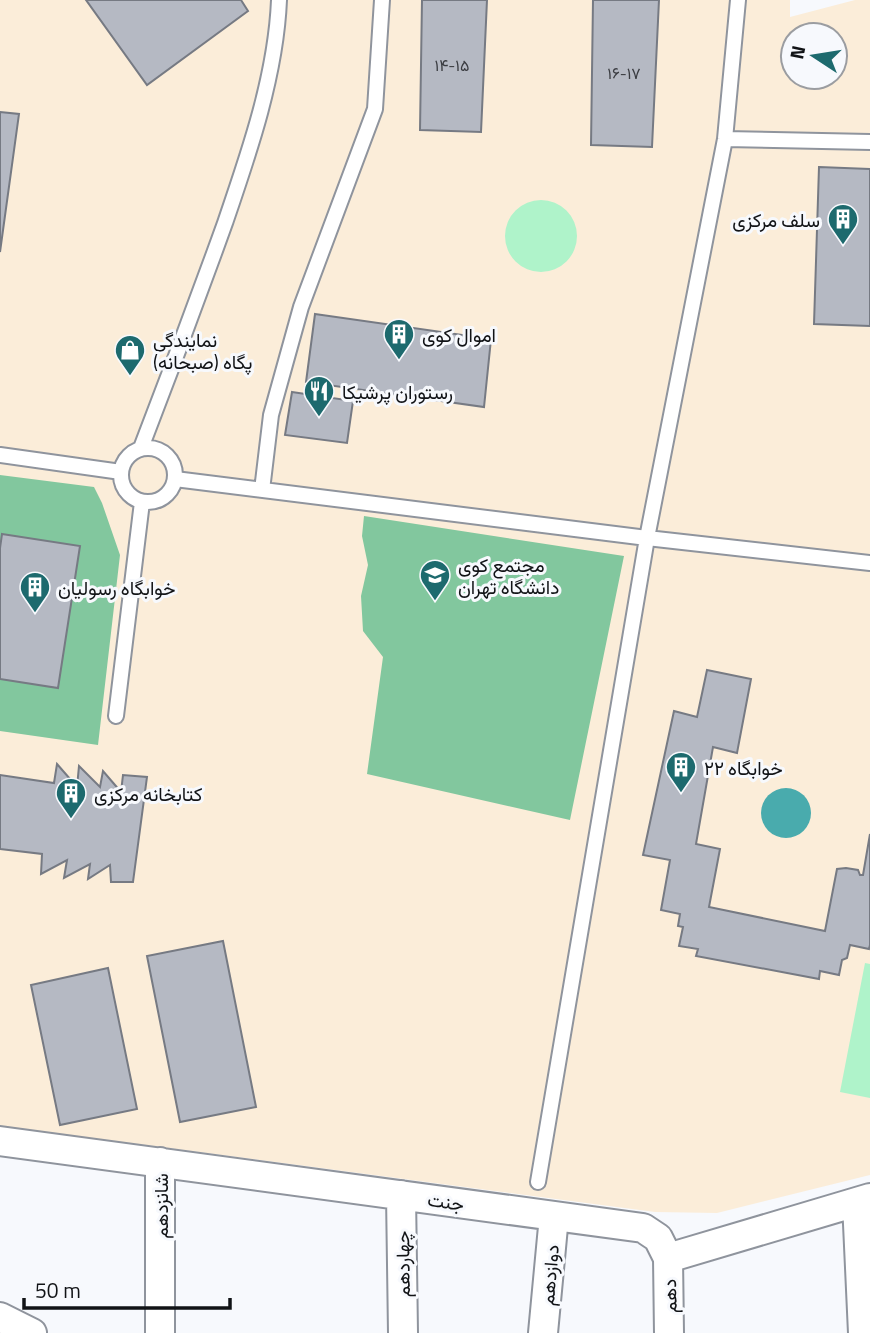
<svg xmlns="http://www.w3.org/2000/svg" width="870" height="1333" font-family="'Titillium Web',Vazirmatn,sans-serif">
  <rect width="100%" height="100%" fill="#f7f9fd"/>
  <!-- education -->
  <path fill="#fbedd9" fill-rule="evenodd" d="M0,0H790V17L855,0H870V1175L717,1213L655,1212L0,1126ZM793,35H835V77H793Z"/>
  <!-- green -->
  <path fill="#aff3ca" d="M505 236a36 36 0 1 1 72 0a36 36 0 1 1-72 0Z
    M865,963L870,964V1098L840,1092Z"/>
  <!-- forest -->
  <path fill="#82c79e" d="M0,475L94,487L102,503L120,555L98,745L0,731Z
    M364,516L624,556L570,820L367,774L383,657L363,631L361,596L368,565L362,536Z"/>
  <!-- water -->
  <path fill="#49abad" d="M761 813a25 25 0 1 1 50 0a25 25 0 1 1-50 0Z"/>
  <!-- building -->
  <path fill="#b5b9c3" stroke="#767a83" stroke-width="2" d="M86,0H241L248,11L147,85Z
    M422,0H487L481,132L420,130Z
    M593,0H659L652,147L591,145Z
    M0,112L19,114L0,252Z
    M819,167L870,169V326L814,324Z
    M315,314L491,339L484,407L306,382Z
    M292,392L353,401L347,443L285,435Z
    M2,534L80,546L58,688L0,679V548Z
    M707,670L751,679L737,753L713,747L696,844L720,849L709,907L825,931L837,869L846,868L858,870L860,875H863L870,834V945L869,949L850,945L847,958L842,960L839,975L820,971L819,979L696,956L698,949L679,946L683,927L678,926L680,914L661,910L670,860L643,855L674,711L697,717Z
    M57,764L77,787L79,766L100,787L103,771L121,792L123,775L147,777L133,882H111L110,865L88,879L90,864L64,878L67,860L41,874L42,854L0,849V775L54,783Z
    M223,941L256,1107L180,1122L147,956Z
    M108,968L137,1109L60,1125L31,985Z"/>
  <g fill="none" stroke-linecap="round" stroke-linejoin="round">
    <!-- lane casing -->
    <g stroke="#8f949d" stroke-width="18">
      <path id="lane" d="M725,139L870,142
        M121 475a27 27 0 1 1 54 0a27 27 0 1 1-54 0Z
        M141,448C170,373 198,298 225,223C249,153 276,75 279,0
        M0,455L121,472
        M175,479L647,538L870,563
        M262,490L271,415L301,307L375,109L382,0
        M116,716L142,502
        M538,1182L647,538L725,139L738,0"/>
    </g>
    <!-- street casing -->
    <g stroke="#8f949d" stroke-width="32">
      <path id="street" d="M0,1141L643,1228L658,1238L668,1258L870,1198
        M160,1162V1333
        M401,1195L403,1333
        M857,1202L863,1333
        M668,1258L669,1333
        M0,1317L32,1333
        M543,1333L554,1216"/>
    </g>
    <!-- lane -->
    <use href="#lane" stroke="#fff" stroke-width="14"/>
    <!-- street -->
    <use href="#street" stroke="#fff" stroke-width="28"/>
  </g>
  <!-- icons -->
  <defs>
    <g id="building-pin" transform="scale(1.575)"><path d="M0 17L-7.5 6A9.5 9.5 0 1 1 7.5 6Z" fill="#1d6a6e" stroke="#f7f9fd"/><path d="M-4-6H4V6H1V3H-1V6H-4ZM-2.5-4.3h1.7v1.8h-1.7ZM.8-4.3h1.7v1.8H.8ZM-2.5-1h1.7V.8h-1.7ZM.8-1h1.7V.8H.8Z" fill="#fff"/></g>
    <g id="shop-pin" transform="scale(1.575)"><path d="M0 17L-7.5 6A9.5 9.5 0 1 1 7.5 6Z" fill="#1d6a6e" stroke="#f7f9fd"/><path d="M-5-2.5h2.3a2.7 3.5 0 0 1 5.4 0H5L5.5 6h-11ZM-1.5-2.5h3a1.5 2.3 0 0 0-3 0Z" fill="#fff"/></g>
    <g id="restaurant-pin" transform="scale(1.575)"><path d="M0 17L-7.5 6A9.5 9.5 0 1 1 7.5 6Z" fill="#1d6a6e" stroke="#f7f9fd"/><path d="M-5-6h1v4h1v-4h1v4h1v-4h1v5L-1.5 .5V6h-2V.5L-5-1ZM5-6V6H3V1.5H1.5Q1.5-4 5-6Z" fill="#fff"/></g>
    <g id="university-pin" transform="scale(1.575)"><path d="M0 17L-7.5 6A9.5 9.5 0 1 1 7.5 6Z" fill="#1d6a6e" stroke="#f7f9fd"/><path d="M0-5L7-2L0 1L-7-2ZM-4 1L0 2.5L4 1V4Q0 6-4 4Z" fill="#fff"/></g>
  </defs>
  <g fill-rule="evenodd">
    <use href="#building-pin" x="843" y="219"/>
    <use href="#building-pin" x="399" y="334"/>
    <use href="#shop-pin" x="130" y="350"/>
    <use href="#restaurant-pin" x="319" y="391"/>
    <use href="#university-pin" x="435" y="575"/>
    <use href="#building-pin" x="35" y="587"/>
    <use href="#building-pin" x="681" y="767"/>
    <use href="#building-pin" x="71" y="793"/>
  </g>
  <g text-anchor="middle" dominant-baseline="central" stroke-width="6" stroke-linejoin="round" paint-order="stroke">
    <!-- number labels -->
    <g font-size="16" fill="#3a3c41">
      <text x="452" y="65">۱۴-۱۵</text>
      <text x="624" y="73">۱۶-۱۷</text>
    </g>
    <!-- poi labels -->
    <g font-size="19" fill="#111316" stroke="#f7f9fd" text-anchor="start">
      <text x="820" y="219" text-anchor="end">سلف مرکزی</text>
      <text x="422" y="334">اموال کوی</text>
      <text x="153" y="339">نمایندگی<tspan x="153" dy="22">پگاه (صبحانه)</tspan></text>
      <text x="342" y="391">رستوران پرشیکا</text>
      <text x="458" y="564">مجتمع کوی<tspan x="458" dy="22">دانشگاه تهران</tspan></text>
      <text x="58" y="587">خوابگاه رسولیان</text>
      <text x="704" y="767">خوابگاه ۲۲</text>
      <text x="94" y="793">کتابخانه مرکزی</text>
    </g>
    <!-- street labels -->
    <g font-size="19" fill="#111316" stroke="#f7f9fd">
      <text transform="translate(446 1201) rotate(8)">جنت</text>
      <text transform="translate(160 1206) rotate(-90)">شانزدهم</text>
      <text transform="translate(402 1264) rotate(-91)">چهاردهم</text>
      <text transform="translate(549 1275) rotate(-85)">دوازدهم</text>
      <text transform="translate(669 1296) rotate(-91)">دهم</text>
    </g>
  </g>
  <!-- north arrow -->
  <g transform="translate(814 56) rotate(282)"><circle r="33" fill="#f7f9fd" stroke="#9b9da1" stroke-width="2"/>
  <path d="M0-5L12 26L0 18L-12 26Z" fill="#1d6a6e"/>
  <text y="-10" font-size="19" font-weight="bold" text-anchor="middle" fill="#111316">N</text>
  </g>
  <!-- scale -->
  <path d="M24 1298v10h206v-10" fill="none" stroke="#111316" stroke-width="3.5"/>
  <text x="35" y="1298" font-size="21" fill="#111316" stroke="#f7f9fd" stroke-width="5" paint-order="stroke">50 m</text>
</svg>
